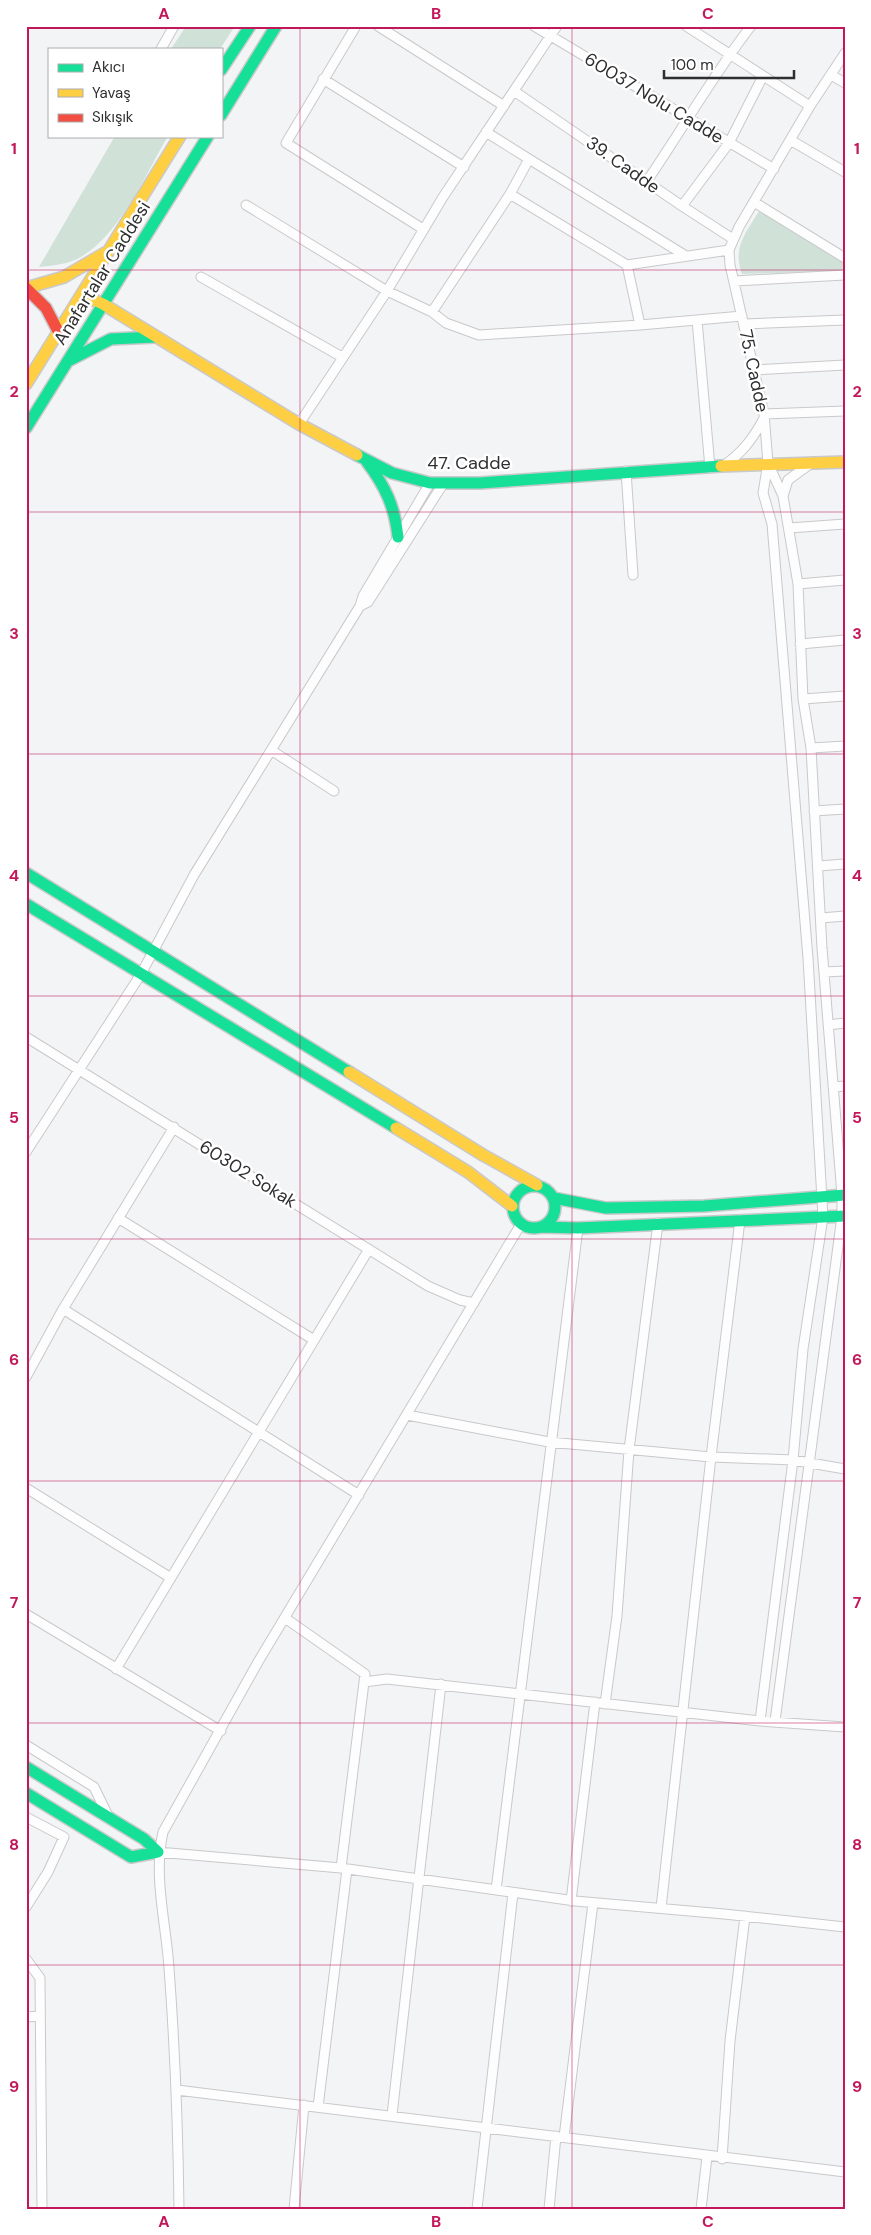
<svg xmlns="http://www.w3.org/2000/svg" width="871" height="2235" font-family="'DM Sans',sans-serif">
  <rect width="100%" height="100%" fill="#f3f4f6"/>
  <!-- green -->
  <path fill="#d0e1d8" d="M186,26H235L220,49H171Z
    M115,136H168C145,175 113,251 66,263C58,265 48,266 39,267Z
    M759,211L845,262V271L742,274C732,247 746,233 759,211Z"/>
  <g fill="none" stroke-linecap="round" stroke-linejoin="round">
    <!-- street casing -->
    <g stroke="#c9c9cb" stroke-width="11">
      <path id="street" d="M356,26L286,143L423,229
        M378,26L504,106
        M534,26L774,169
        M686,26L810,106
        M161,49L174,26
        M831,75L845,83
        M323,79L464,167
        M514,91L682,206L733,239
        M792,141L845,172
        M529,159L686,256
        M647,181C682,130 713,75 751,26
        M510,194L627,265L729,250
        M754,202L845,258
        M246,205L387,291L432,312L446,323L479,335L640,325L742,316
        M682,206L729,143L763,76
        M627,265L640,325
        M201,277L342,357
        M734,281L845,275
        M432,312L510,194L529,159L486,132
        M697,320L710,468
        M744,324L845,320
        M754,370L845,365
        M764,414L845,411
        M299,424L387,291L443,197L557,26
        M768,463L783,496L798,584L803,699L811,748L822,948L842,1195V1216L775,1721
        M723,466C742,453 753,439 764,418
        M626,471L633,575
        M783,496L788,480L810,464
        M789,528L845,524
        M798,584L845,580
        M360,606L368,602L443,484
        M800,644L845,640
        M803,699L845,696
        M811,748L845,746
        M271,750L334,791
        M814,811L845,809
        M818,866L845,864
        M821,918L845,916
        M824,972L845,971
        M828,1025L845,1023
        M26,1037L428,1286L460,1300L474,1303
        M833,1087L845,1086
        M26,1152L141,974L194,875L360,606L363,596L430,483
        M118,1218L314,1340
        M63,1309L359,1495
        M26,1377L63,1309L174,1127
        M407,1415L549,1442L711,1457L793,1460L845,1469
        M26,1488L171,1578
        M26,1614L221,1731
        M285,1618L365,1674L341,1868
        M116,1669L369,1249
        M364,1682L387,1679L760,1721L845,1727
        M605,1704L617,1616L629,1450L658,1223
        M760,1721L793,1460L803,1349L823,1217L808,958L772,524L763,493L768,463L764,414L730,265L729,250L739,227L810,106L845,53
        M26,1745L94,1787L109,1818
        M26,1817L64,1837L48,1872L26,1907
        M158,1852L341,1868L575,1901L724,1914L845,1927
        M496,1890L578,1228
        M571,1901L595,1702
        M661,1908L711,1457L740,1220
        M26,1959L40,1978L42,2209
        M26,2017L40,2016
        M177,2090L845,2172
        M318,2107L347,1869
        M392,2115L441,1684
        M564,2137L593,1903
        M722,2159L730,2041L745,1916
        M179,2209C178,2128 175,2048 169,1968C166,1922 153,1877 163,1832L258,1662L521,1224
        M294,2209L304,2105
        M477,2209L513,1893
        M549,2209L556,2136
        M701,2209L707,2157"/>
    </g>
    <!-- fast casing -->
    <g stroke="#c9c9cb" stroke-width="14">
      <path id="fast" d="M221,70L250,26
        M221,115L276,26
        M68,361L111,339L155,337
        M26,428L208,136
        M357,455L392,473L430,483H480L721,466
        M367,462C385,486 395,507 398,537
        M26,873L349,1072
        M26,904L396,1128
        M513 1207a21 21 0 1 1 42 0a21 21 0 1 1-42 0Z
        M554,1198L606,1208L704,1206L845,1195
        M541,1227L578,1228L845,1216
        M26,1767L144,1839L158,1852
        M26,1793L131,1857L158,1852"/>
    </g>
    <!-- slow casing -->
    <g stroke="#c9c9cb" stroke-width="14">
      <path id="slow" d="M26,288L64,277L105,253
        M82,295L103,304L299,424L357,455
        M26,384L180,136
        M721,466L845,462
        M349,1072L483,1155L537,1185
        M396,1128L468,1172L512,1206"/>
    </g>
    <!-- jam casing -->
    <g stroke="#c9c9cb" stroke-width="14">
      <path id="jam" d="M26,288L46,308L59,333"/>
    </g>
    <!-- street -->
    <use href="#street" stroke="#fdfdfe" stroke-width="9"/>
    <!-- fast -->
    <use href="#fast" stroke="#16e098" stroke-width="11"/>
    <!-- slow -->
    <use href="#slow" stroke="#ffcf43" stroke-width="11"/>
    <!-- jam -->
    <use href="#jam" stroke="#f24e42" stroke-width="11"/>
  </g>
  <!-- grid -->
  <path fill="none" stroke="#c2185b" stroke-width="1" stroke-opacity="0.55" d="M300,26V2209M572,26V2209M26,270H845M26,512H845M26,754H845M26,996H845M26,1239H845M26,1481H845M26,1723H845M26,1965H845"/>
  <g text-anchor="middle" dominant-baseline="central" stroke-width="5" stroke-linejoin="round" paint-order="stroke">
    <!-- street labels -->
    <g font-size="18" fill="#2f2f31" stroke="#fff">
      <text transform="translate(654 98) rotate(31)">60037 Nolu Cadde</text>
      <text transform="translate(623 165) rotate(35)">39. Cadde</text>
      <text transform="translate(102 273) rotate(-58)">Anafartalar Caddesi</text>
      <text transform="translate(754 371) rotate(78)">75. Cadde</text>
      <text x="469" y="463">47. Cadde</text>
      <text transform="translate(248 1174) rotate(32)">60302 Sokak</text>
    </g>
  </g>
  <!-- border -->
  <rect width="871" height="2235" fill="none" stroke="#ffffff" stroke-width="55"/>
  <!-- legend -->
  <rect x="48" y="48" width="175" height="90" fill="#ffffff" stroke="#acacad"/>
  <rect x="58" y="64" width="25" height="8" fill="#16e098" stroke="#acacad"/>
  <text x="92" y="72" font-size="15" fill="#2f2f31">Akıcı</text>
  <rect x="58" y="89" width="25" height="8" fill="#ffcf43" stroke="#acacad"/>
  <text x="92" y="98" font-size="15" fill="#2f2f31">Yavaş</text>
  <rect x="58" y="114" width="25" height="8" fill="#f24e42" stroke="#acacad"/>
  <text x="92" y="122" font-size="15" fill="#2f2f31">Sıkışık</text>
  <!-- scale -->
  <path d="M664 70v8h130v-8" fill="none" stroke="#2f2f31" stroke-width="2.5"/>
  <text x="671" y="70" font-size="15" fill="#2f2f31" stroke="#ffffff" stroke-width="4" paint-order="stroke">100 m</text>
  <rect x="28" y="28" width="816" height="2180" fill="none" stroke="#c2185b" stroke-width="2"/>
  <g font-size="16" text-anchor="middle" font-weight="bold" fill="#c2185b">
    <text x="164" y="19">A</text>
    <text x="436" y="19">B</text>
    <text x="708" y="19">C</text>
    <text x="14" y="154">1</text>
    <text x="857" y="154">1</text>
    <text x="14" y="397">2</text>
    <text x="857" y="397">2</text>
    <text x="14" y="639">3</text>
    <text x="857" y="639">3</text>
    <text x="14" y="881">4</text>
    <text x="857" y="881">4</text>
    <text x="14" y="1123">5</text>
    <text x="857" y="1123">5</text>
    <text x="14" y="1365">6</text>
    <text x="857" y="1365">6</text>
    <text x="14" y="1608">7</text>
    <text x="857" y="1608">7</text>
    <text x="14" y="1850">8</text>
    <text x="857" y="1850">8</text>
    <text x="14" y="2092">9</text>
    <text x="857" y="2092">9</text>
    <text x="164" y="2227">A</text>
    <text x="436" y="2227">B</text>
    <text x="708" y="2227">C</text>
  </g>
</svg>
